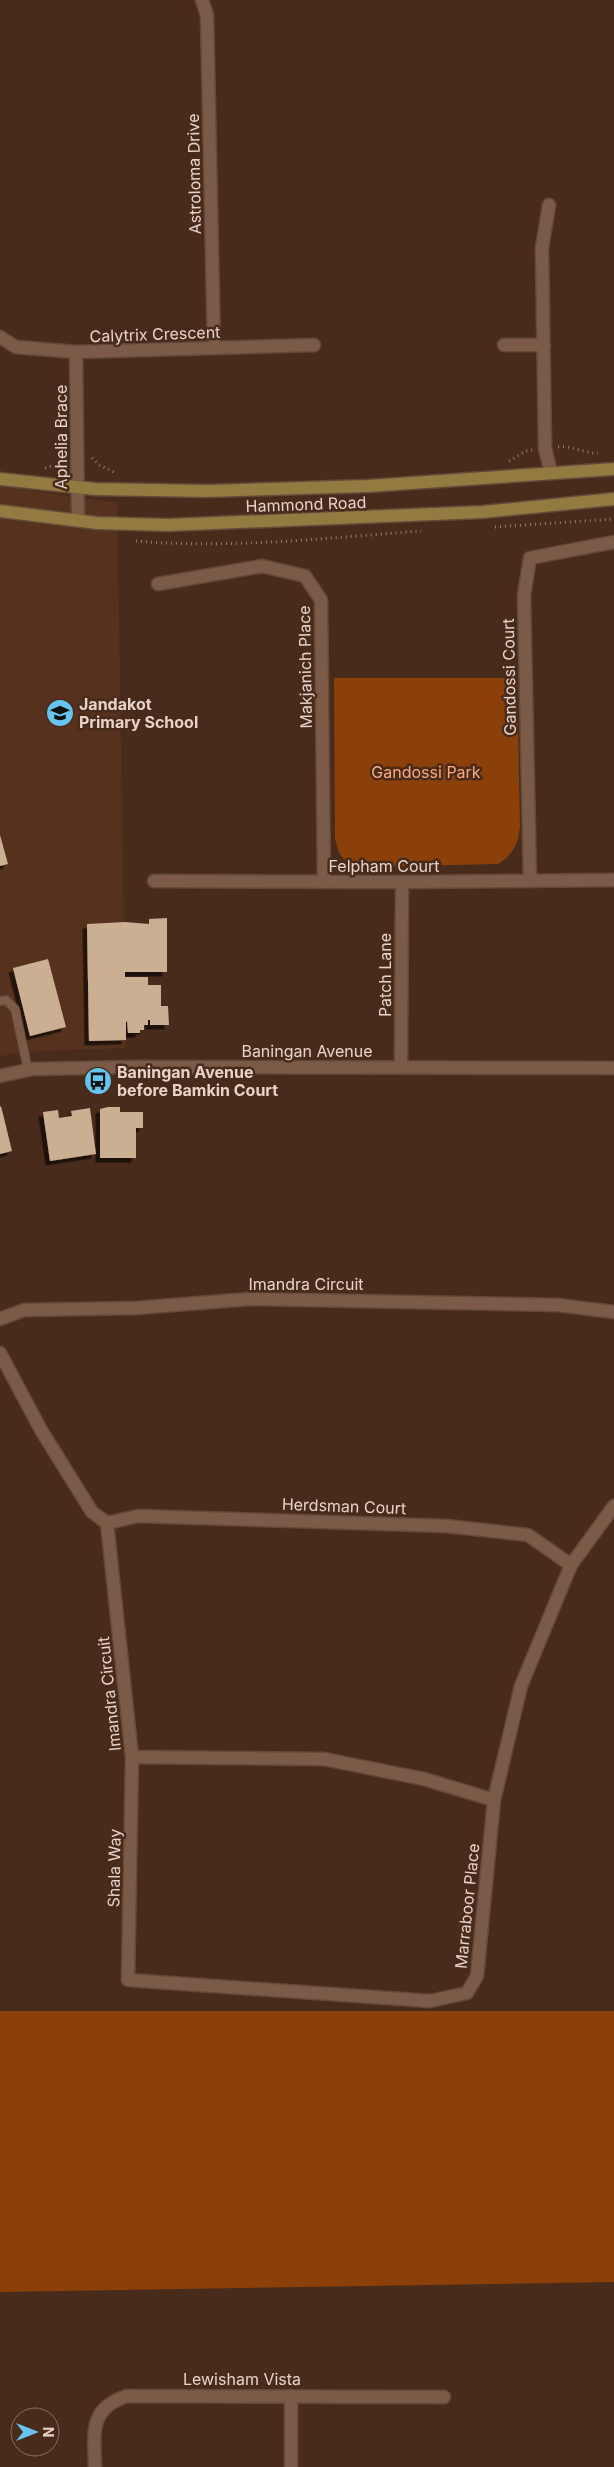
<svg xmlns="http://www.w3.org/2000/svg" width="614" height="2467" font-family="Inter,sans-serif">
  <defs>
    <filter id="shadow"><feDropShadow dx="-4.5" dy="4.5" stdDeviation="0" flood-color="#0009"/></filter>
  </defs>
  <rect width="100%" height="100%" fill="#492b1b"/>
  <!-- built -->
  <path fill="#56321e" d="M0,486L117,503L126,1048L23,1052L0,1056Z"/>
  <!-- green -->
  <path fill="#8b4009" d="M334,678H517L520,826C518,845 514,853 498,864L362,867C343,862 340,858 335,839Z
    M0,2011H614V2282L0,2292Z"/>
  <!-- building -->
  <path fill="#cbaf92" filter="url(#shadow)" d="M0,835L8,864L0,866Z
    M167,918V972H125V977H148V985H161V1006H168L169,1025H150V1020H148V1025H144V1030H140V1033H128L127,1021L126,1022V1040L89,1041L87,924L125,922L149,924V919Z
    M48,959L66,1027L30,1036L13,968Z
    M1,1106L12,1151L0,1154V1107Z
    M108,1107H120V1112H143V1128H136V1158H100V1109Z
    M90,1108L96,1154L50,1161L43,1112L58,1110L59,1118L72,1116L71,1111Z"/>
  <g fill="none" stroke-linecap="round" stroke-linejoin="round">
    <!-- service casing -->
    <g stroke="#62493a" stroke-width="10">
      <path id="service" d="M0,1001L6,1000L15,1009L28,1070"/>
    </g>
    <!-- minor casing -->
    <g stroke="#62493a" stroke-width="15">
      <path id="minor" d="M202,0L207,15L214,348
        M549,205L542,248L545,448L551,473
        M0,337L16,347L76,352L314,345
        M504,345H544
        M76,352L78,521
        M158,584L262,566L305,576L321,600L324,882
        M154,881L402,882L614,880
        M530,881L524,595L530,558L614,542
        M401,1067L402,882
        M0,1319L24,1310L136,1308L249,1299L558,1305L614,1312
        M0,1353L41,1430L92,1512L107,1523L132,1757L324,1759L424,1779L494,1800
        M107,1523L138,1516L447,1526L528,1535L571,1565
        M132,1757L128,1980L430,2001L467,1993L477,1976L494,1800L521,1686L571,1565L614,1506
        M291,2396V2467
        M95,2467C94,2433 89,2408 127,2396L444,2397"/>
    </g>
    <!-- tertiary casing -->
    <g stroke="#62493a" stroke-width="15">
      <path id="tertiary" d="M0,1076L33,1069L133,1067L614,1068"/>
    </g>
    <!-- secondary casing -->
    <g stroke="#62493a" stroke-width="15">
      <path id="secondary" d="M0,479L95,489L207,491L368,486L614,469
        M0,511L97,523L168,525L482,512L614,499"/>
    </g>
    <!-- path -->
    <path stroke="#947b6e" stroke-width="3" stroke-dasharray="1 4" stroke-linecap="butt" d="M558,447C573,445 584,454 598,453
      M92,458L99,465L116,473
      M509,461L526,451L532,450
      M45,468L59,464L62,461
      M495,527L614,519
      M136,541C230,549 327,538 421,531"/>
    <!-- service -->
    <use href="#service" stroke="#7c5a48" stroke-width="8"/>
    <!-- minor -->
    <use href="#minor" stroke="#7c5a48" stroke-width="12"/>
    <!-- tertiary -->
    <use href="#tertiary" stroke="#7c5a48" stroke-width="12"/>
    <!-- secondary -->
    <use href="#secondary" stroke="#927a40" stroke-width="12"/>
  </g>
  <!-- icons -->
  <defs>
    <g id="school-disc" transform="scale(1.4375)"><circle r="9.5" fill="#65c5ee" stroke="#492b1b"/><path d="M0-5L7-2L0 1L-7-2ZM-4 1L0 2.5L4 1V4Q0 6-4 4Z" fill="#111"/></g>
    <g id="bus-disc" transform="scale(1.4375)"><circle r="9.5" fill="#65c5ee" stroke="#492b1b"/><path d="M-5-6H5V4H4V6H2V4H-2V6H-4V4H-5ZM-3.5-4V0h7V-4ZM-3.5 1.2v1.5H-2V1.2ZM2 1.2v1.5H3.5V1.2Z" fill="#111"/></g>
  </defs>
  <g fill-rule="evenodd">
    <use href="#school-disc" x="60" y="713"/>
    <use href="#bus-disc" x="98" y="1081"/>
  </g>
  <g text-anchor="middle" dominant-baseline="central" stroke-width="5" stroke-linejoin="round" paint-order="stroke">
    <!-- street labels -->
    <g font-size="16" fill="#e7d3c9" stroke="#492b1b">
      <text transform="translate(194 174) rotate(-91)">Astroloma Drive</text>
      <text transform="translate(155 334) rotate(-2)">Calytrix Crescent</text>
      <text transform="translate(61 437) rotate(-90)">Aphelia Brace</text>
      <text transform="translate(306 504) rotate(-2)">Hammond Road</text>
      <text transform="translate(305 667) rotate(-91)">Makjanich Place</text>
      <text transform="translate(509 677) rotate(-91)">Gandossi Court</text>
      <text x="384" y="866">Felpham Court</text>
      <text transform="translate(385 975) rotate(-90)">Patch Lane</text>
      <text x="307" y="1051">Baningan Avenue</text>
      <text x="306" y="1284">Imandra Circuit</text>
      <text transform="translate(344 1506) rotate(2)">Herdsman Court</text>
      <text transform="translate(109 1694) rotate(-96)">Imandra Circuit</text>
      <text transform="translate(114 1868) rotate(-89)">Shala Way</text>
      <text transform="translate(467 1906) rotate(-84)">Marraboor Place</text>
      <text x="242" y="2379">Lewisham Vista</text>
    </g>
    <!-- poi labels -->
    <g font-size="16" font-weight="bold" fill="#e7d3c9" stroke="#492b1b" text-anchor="start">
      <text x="79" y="704">Jandakot<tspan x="79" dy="18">Primary School</tspan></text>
      <text x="117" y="1072">Baningan Avenue<tspan x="117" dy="18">before Bamkin Court</tspan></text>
    </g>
    <!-- park labels -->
    <g font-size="16" fill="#feaa7d" stroke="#492b1b">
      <text x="426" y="772">Gandossi Park</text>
    </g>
  </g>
  <!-- north arrow -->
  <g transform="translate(35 2432) rotate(90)"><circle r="24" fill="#492b1b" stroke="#886e61"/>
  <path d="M0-4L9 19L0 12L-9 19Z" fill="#65c5ee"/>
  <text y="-8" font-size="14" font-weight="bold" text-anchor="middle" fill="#e7d3c9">N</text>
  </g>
</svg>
